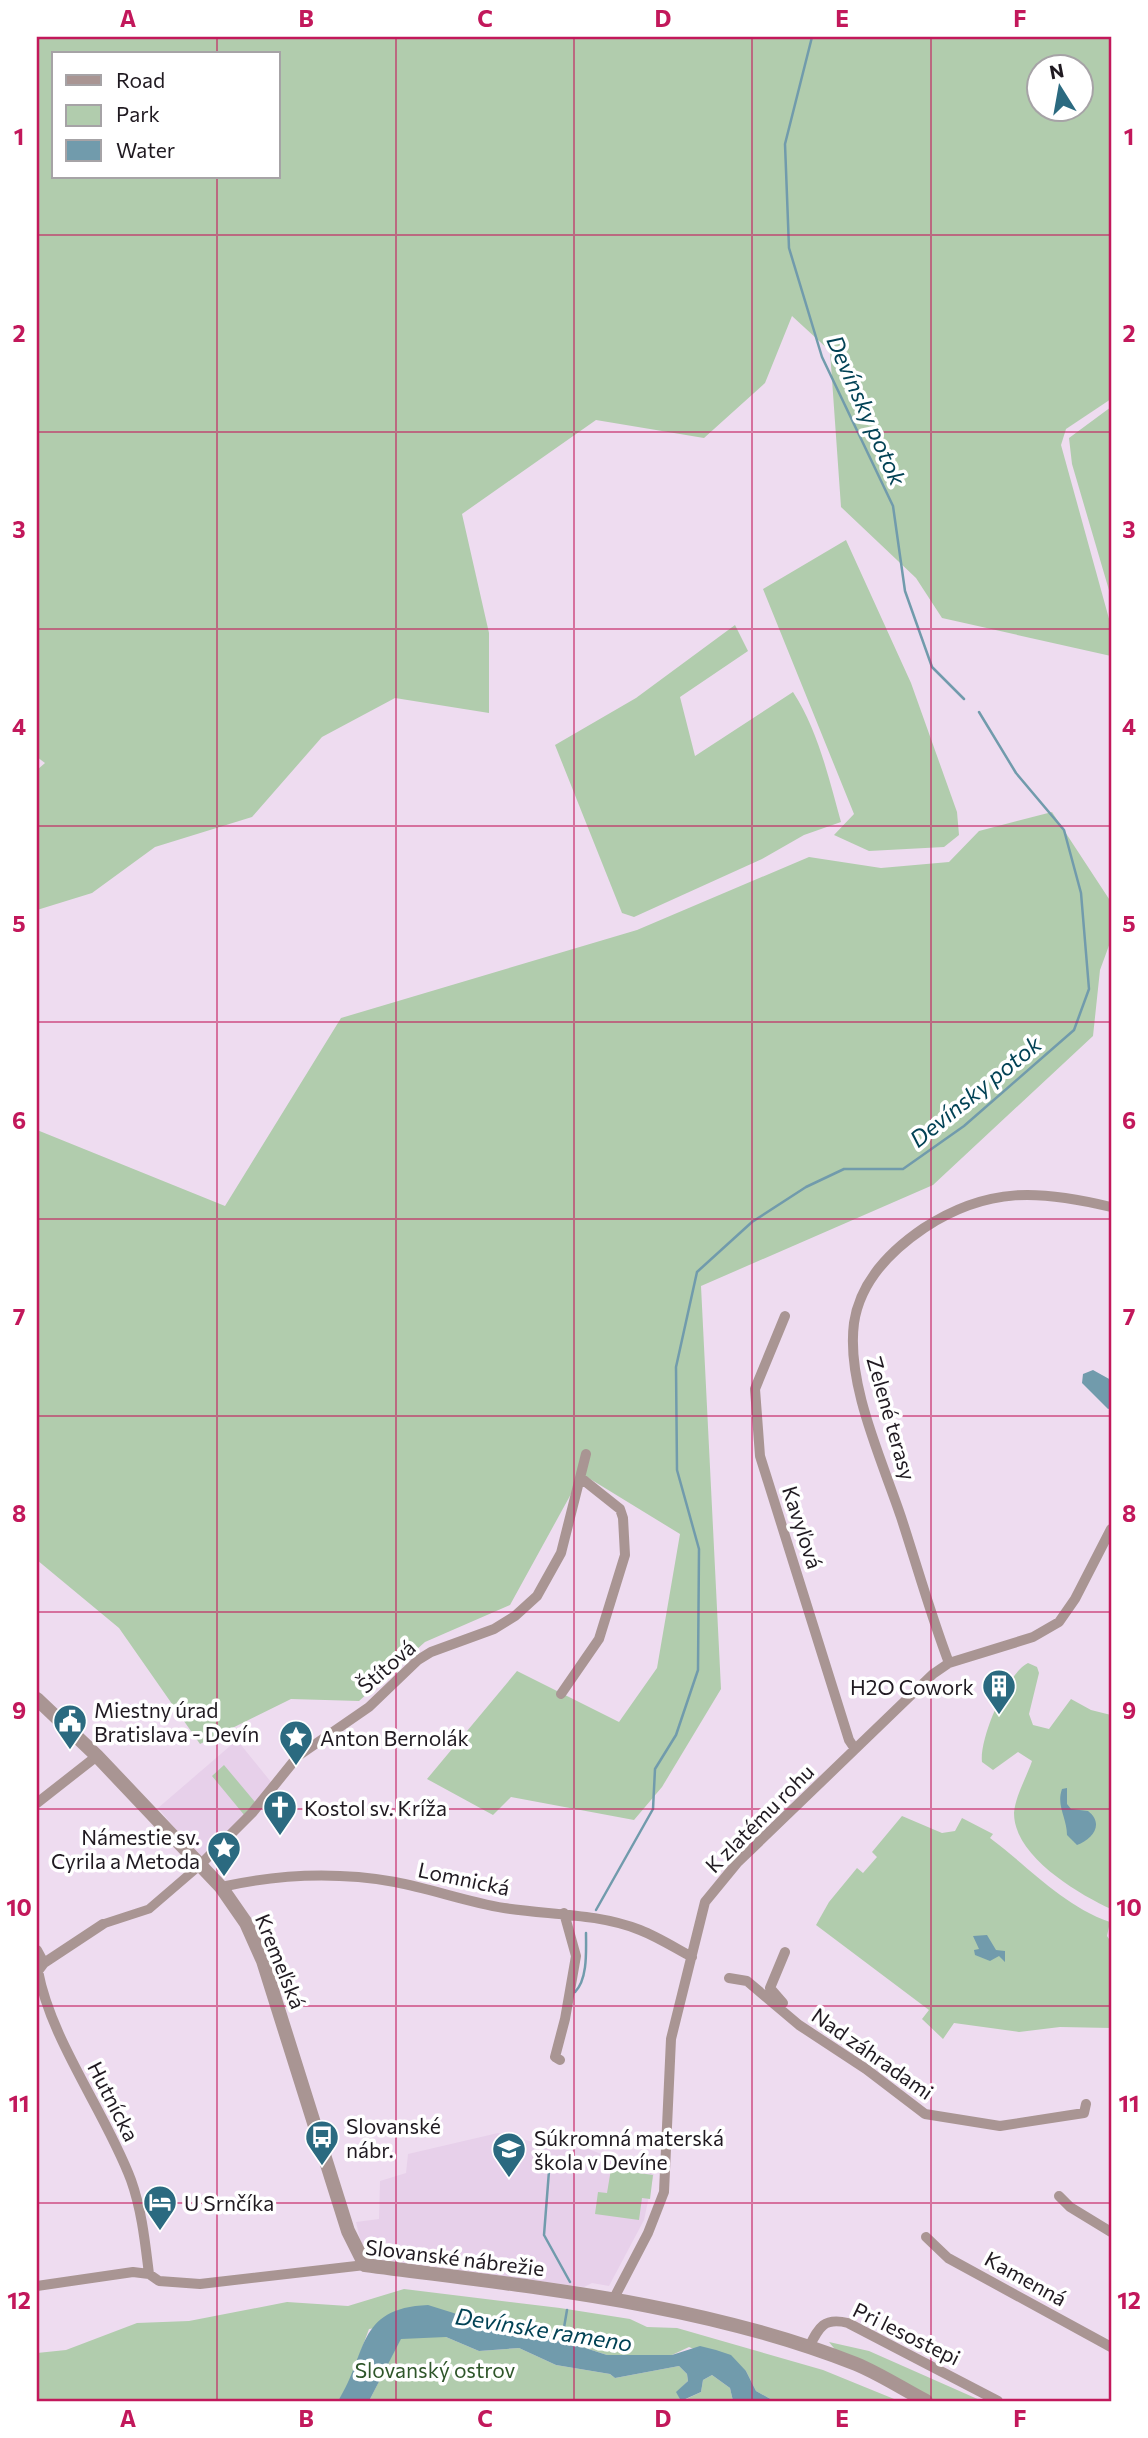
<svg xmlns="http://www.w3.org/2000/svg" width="1148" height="2438" font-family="Commissioner,sans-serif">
  <rect width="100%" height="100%" fill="#eedcf0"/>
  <!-- built -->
  <path fill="#e7d0ea" d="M237,1740L271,1782L243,1819L207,1854L199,1857L158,1808Z
    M546,2132L611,2158L655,2168L644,2220L609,2286L592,2283L584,2287L391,2261L361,2243L356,2222L379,2219L380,2181L406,2173L408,2154L498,2133L542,2144Z"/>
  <!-- green -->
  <path fill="#b1ccad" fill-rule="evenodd" d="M37,37H1111V399L1066,429L1061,445L1111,626V656L942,618L916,578L841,507L830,351L792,316L765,383L704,438L596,420L462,514L489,633V713L395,698L322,737L252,817L155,847L92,893L37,910V770L45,763L37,757ZM54,54H278V177H54ZM1040,66H1082V108H1040Z
    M1111,407V597L1072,464L1069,438Z
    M846,540L911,683L957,812L959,835L944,847L869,851L834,835L854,814L763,589Z
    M735,625L748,651L680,697L695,756L793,692C818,730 829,779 841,822L804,835L762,859L634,917L622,913L555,745L636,698Z
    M1052,812L1111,902V940L1100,970L1093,1036L933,1185L701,1286L721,1689L662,1787L634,1820L511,1797L493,1815L427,1779L517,1671L619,1722L657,1668L680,1534L582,1474L510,1605L425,1642L359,1701L291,1699L200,1744L119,1628L37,1560V1130L225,1206L341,1018L637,930L809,857L881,868L949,862L979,831Z
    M1028,1663L1037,1667L1039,1673L1029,1714L1033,1725L1049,1729L1071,1699L1091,1710L1111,1715V1909C1077,1893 1014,1856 1014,1813C1015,1797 1027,1776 1032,1761L1018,1752L993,1770L982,1762C979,1739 1007,1673 1028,1663Z
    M224,1765L255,1802L245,1816L212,1776Z
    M902,1816L942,1833L955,1831L962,1818L993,1834L990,1838C1029,1867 1062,1905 1110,1922L1107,1936L1111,1942V2028L1060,2027L1019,2032L954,2023L943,2039L922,2019L929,2010L816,1925L829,1902L857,1868L863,1873L877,1857L872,1852Z
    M611,2169L653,2175L650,2199L642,2198L639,2220L595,2214L598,2192L607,2193Z
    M404,2289L560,2308L630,2319L647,2327L677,2328L823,2370L899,2401H774L756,2391L746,2371L689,2347L672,2355H607L517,2326H495L467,2315L369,2329L348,2386L338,2401H37V2353L66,2350L137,2323L189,2321L287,2302L348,2306Z
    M419,2336L446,2337L479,2351L519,2348L556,2365L610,2374L615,2378L679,2366L687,2374L688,2381L677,2392L681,2401H369L401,2338Z
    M829,2342L869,2351L982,2401H937L838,2353Z
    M712,2375L730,2388L733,2401H682L701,2392L703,2380Z"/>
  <!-- water -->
  <path fill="#719bac" d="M1093,1370L1111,1380V1408L1108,1409L1082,1383L1083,1374Z
    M1067,1788V1804L1071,1809L1088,1811C1105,1824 1092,1840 1077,1845L1067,1835C1067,1818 1056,1806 1062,1789Z
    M987,1935L996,1950L1005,1951V1962L999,1956L990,1961L975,1955L974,1950L979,1949L973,1936Z
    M428,2305L495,2326H517L607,2355H672L700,2346L716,2350L731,2355L746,2371L756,2391L774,2401H733L730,2388L712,2375L703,2380L701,2392L681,2401L676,2392L688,2381L687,2374L679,2366L615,2378L610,2374L556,2365L519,2348L479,2351L446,2337L401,2339L369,2401H338C368,2355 355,2308 428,2305Z"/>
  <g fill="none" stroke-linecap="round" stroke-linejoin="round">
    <!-- stream -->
    <path stroke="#719bac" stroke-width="2.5" d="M812,37L785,144L789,248L822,357L893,506L905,591L932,667L964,699
      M596,1910L653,1809L655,1769L676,1735L698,1670L699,1549L677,1470L676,1367L697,1272L752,1222L806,1187L844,1169H903L964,1126L1074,1030L1089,989L1081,893L1064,830L1016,773L979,712
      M575,1992C588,1979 586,1950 586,1933
      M549,2171L544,2235L570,2282
      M561,2345L567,2310"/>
    <!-- pedestrian -->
    <path stroke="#a99593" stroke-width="9" d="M103,1924L149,1909L199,1866"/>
    <!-- minor -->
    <path stroke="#a99593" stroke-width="10" d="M785,1316L755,1389L760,1456L849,1740L855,1749
      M949,1663C931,1616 917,1566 901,1517C882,1460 846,1384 854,1323C860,1282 890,1251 924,1228C988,1186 1041,1190 1111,1207
      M561,1694L599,1639L625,1555L623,1518L620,1509L581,1478
      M37,1803L97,1756
      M199,1866L252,1813L298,1756L369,1707L418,1660L431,1652L494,1629L515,1616L537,1596L561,1553L586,1454
      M221,1887C279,1874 338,1872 395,1882C432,1889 467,1902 504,1908C549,1915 597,1913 640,1930C658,1937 675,1948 692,1957
      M103,1924L44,1963L38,1971C51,2041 106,2113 131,2180C142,2211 145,2242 149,2274
      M37,1950L44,1963
      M729,1978L747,1981L799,2025L866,2069L925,2114L1000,2126L1084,2113L1086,2104
      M783,2003L770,1988L785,1952
      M560,2060L555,2057L565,2019L576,1956L564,1913
      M1059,2196L1070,2207L1111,2232
      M926,2237L948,2258L1111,2347
      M37,2286L133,2272L149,2274L159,2281L200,2284L365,2265
      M613,2300L648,2233L664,2192L671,2039L705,1902L737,1863L933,1674L949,1663L1033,1637L1059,1622L1075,1599L1111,1529
      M809,2347C819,2327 824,2317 848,2323L998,2401"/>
    <!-- tertiary -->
    <path stroke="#a99593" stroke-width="14" d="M37,1699L97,1756L221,1887L246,1923L263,1961L348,2231L365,2265C530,2287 699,2302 856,2364C880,2374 903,2389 926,2401"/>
  </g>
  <!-- grid -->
  <path fill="none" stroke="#c2185b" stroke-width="2" stroke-opacity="0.55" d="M217,37V54M396,37V2401M574,37V2401M752,37V2401M931,37V2401M217,177V2401M37,235H1111M37,432H1111M37,629H1111M37,826H1111M37,1022H1111M37,1219H1111M37,1416H1111M37,1612H1111M37,1809H1111M37,2006H1111M37,2203H1111"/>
  <!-- icons -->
  <defs>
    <g id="building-pin" transform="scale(1.75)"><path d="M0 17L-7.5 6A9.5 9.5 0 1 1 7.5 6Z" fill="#2b6a80" stroke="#fff"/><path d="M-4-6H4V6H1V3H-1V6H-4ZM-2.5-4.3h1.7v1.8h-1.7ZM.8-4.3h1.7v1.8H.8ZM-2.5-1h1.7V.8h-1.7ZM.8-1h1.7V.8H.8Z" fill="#fff"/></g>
    <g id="civic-pin" transform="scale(1.75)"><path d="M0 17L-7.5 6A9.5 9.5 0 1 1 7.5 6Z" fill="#2b6a80" stroke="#fff"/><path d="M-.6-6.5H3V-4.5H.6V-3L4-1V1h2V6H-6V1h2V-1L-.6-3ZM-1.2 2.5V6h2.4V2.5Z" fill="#fff"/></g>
    <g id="sight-pin" transform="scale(1.75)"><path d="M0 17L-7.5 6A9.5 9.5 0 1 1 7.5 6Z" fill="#2b6a80" stroke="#fff"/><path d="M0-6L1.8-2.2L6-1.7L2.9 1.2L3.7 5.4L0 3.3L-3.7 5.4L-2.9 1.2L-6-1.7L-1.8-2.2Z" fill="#fff"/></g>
    <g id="church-pin" transform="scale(1.75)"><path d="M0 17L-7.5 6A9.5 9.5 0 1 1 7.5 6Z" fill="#2b6a80" stroke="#fff"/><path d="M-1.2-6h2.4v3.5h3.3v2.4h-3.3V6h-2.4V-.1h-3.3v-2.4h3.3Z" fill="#fff"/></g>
    <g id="bus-pin" transform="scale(1.75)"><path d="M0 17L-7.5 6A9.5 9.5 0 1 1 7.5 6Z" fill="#2b6a80" stroke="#fff"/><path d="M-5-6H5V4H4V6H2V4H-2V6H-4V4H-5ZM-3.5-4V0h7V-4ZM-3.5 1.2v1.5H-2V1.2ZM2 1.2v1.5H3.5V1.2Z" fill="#fff"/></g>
    <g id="school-pin" transform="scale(1.75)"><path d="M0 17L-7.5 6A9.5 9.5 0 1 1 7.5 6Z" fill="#2b6a80" stroke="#fff"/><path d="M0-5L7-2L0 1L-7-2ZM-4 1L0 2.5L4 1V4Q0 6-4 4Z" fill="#fff"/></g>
    <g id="hotel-pin" transform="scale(1.75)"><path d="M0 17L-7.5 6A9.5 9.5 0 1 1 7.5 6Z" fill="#2b6a80" stroke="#fff"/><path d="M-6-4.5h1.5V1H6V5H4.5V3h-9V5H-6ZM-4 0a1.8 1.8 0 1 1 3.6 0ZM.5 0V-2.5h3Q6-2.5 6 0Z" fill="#fff"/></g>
  </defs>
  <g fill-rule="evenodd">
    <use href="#building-pin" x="999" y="1686"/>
    <use href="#civic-pin" x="70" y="1721"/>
    <use href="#sight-pin" x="296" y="1737"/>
    <use href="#church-pin" x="280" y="1807"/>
    <use href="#sight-pin" x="224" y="1848"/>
    <use href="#bus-pin" x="322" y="2137"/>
    <use href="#school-pin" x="509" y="2149"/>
    <use href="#hotel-pin" x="160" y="2202"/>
  </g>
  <g text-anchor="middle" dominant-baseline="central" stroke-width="7" stroke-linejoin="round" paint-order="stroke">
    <!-- street labels -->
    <g font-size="21" fill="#201a21" stroke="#fff">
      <text transform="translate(892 1418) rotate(74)">Zelené terasy</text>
      <text transform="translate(803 1527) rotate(72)">Kavyľová</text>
      <text transform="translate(386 1666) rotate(-41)">Štítová</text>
      <text transform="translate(759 1818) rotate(-45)">K zlatému rohu</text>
      <text transform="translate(464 1878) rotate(12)">Lomnická</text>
      <text transform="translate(281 1961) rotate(68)">Kremeľská</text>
      <text transform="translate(873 2053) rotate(35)">Nad záhradami</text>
      <text transform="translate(114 2101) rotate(63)">Hutnícka</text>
      <text transform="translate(455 2257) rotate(7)">Slovanské nábrežie</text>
      <text transform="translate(1026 2278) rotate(29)">Kamenná</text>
      <text transform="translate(907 2333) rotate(26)">Pri lesostepi</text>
    </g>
    <!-- poi labels -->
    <g font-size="21" fill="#201a21" stroke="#fff" text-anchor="start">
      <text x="974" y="1686" text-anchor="end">H2O Cowork</text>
      <text x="94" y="1709">Miestny úrad<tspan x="94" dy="24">Bratislava - Devín</tspan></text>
      <text x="320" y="1737">Anton Bernolák</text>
      <text x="304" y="1807">Kostol sv. Kríža</text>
      <text x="200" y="1836" text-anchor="end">Námestie sv.<tspan x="200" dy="24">Cyrila a Metoda</tspan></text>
      <text x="346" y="2125">Slovanské<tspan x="346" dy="24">nábr.</tspan></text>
      <text x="534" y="2137">Súkromná materská<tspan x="534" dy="24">škola v Devíne</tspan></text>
      <text x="184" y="2202">U Srnčíka</text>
    </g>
    <!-- park labels -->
    <g font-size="21" fill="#2f562a" stroke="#fff">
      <text x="435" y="2369">Slovanský ostrov</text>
    </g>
    <!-- water labels -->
    <g font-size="23" font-style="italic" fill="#024255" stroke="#fff">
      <text transform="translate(867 410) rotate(66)">Devínsky potok</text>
      <text transform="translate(975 1091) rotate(-39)">Devínsky potok</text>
      <text transform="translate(544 2329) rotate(9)">Devínske rameno</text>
    </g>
  </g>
  <!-- border -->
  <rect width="1148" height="2438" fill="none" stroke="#ffffff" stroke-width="77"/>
  <!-- legend -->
  <rect x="52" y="52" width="228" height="126" fill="#ffffff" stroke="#a6a3a6" stroke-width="2"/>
  <rect x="66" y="75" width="35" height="10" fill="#a99593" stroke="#a6a3a6" stroke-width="2"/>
  <text x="116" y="88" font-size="21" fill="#201a21">Road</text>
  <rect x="66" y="105" width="35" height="21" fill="#b1ccad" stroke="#a6a3a6" stroke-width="2"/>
  <text x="116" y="122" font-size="21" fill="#201a21">Park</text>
  <rect x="66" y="140" width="35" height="21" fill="#719bac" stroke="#a6a3a6" stroke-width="2"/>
  <text x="116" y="158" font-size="21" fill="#201a21">Water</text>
  <!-- north arrow -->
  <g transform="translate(1060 88) rotate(349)"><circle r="33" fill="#ffffff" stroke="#a6a3a6" stroke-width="2"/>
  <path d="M0-5L12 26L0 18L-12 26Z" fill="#2b6a80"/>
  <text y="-10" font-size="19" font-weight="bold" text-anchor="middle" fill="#201a21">N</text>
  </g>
  <rect x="38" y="38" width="1072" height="2362" fill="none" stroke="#c2185b" stroke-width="2.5"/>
  <g font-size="23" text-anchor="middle" font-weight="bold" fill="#c2185b">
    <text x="128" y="27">A</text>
    <text x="306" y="27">B</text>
    <text x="485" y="27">C</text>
    <text x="663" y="27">D</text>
    <text x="842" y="27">E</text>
    <text x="1020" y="27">F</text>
    <text x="19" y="145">1</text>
    <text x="1129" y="145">1</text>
    <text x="19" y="342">2</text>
    <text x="1129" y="342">2</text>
    <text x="19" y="538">3</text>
    <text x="1129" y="538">3</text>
    <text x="19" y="735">4</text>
    <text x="1129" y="735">4</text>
    <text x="19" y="932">5</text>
    <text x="1129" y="932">5</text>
    <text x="19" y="1129">6</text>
    <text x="1129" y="1129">6</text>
    <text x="19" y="1325">7</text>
    <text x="1129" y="1325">7</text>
    <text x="19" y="1522">8</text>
    <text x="1129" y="1522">8</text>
    <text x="19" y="1719">9</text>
    <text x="1129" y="1719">9</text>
    <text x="19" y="1916">10</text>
    <text x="1129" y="1916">10</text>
    <text x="19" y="2112">11</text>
    <text x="1129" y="2112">11</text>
    <text x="19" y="2309">12</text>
    <text x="1129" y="2309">12</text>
    <text x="128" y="2427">A</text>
    <text x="306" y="2427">B</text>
    <text x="485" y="2427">C</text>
    <text x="663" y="2427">D</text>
    <text x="842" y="2427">E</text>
    <text x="1020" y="2427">F</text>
  </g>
</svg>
